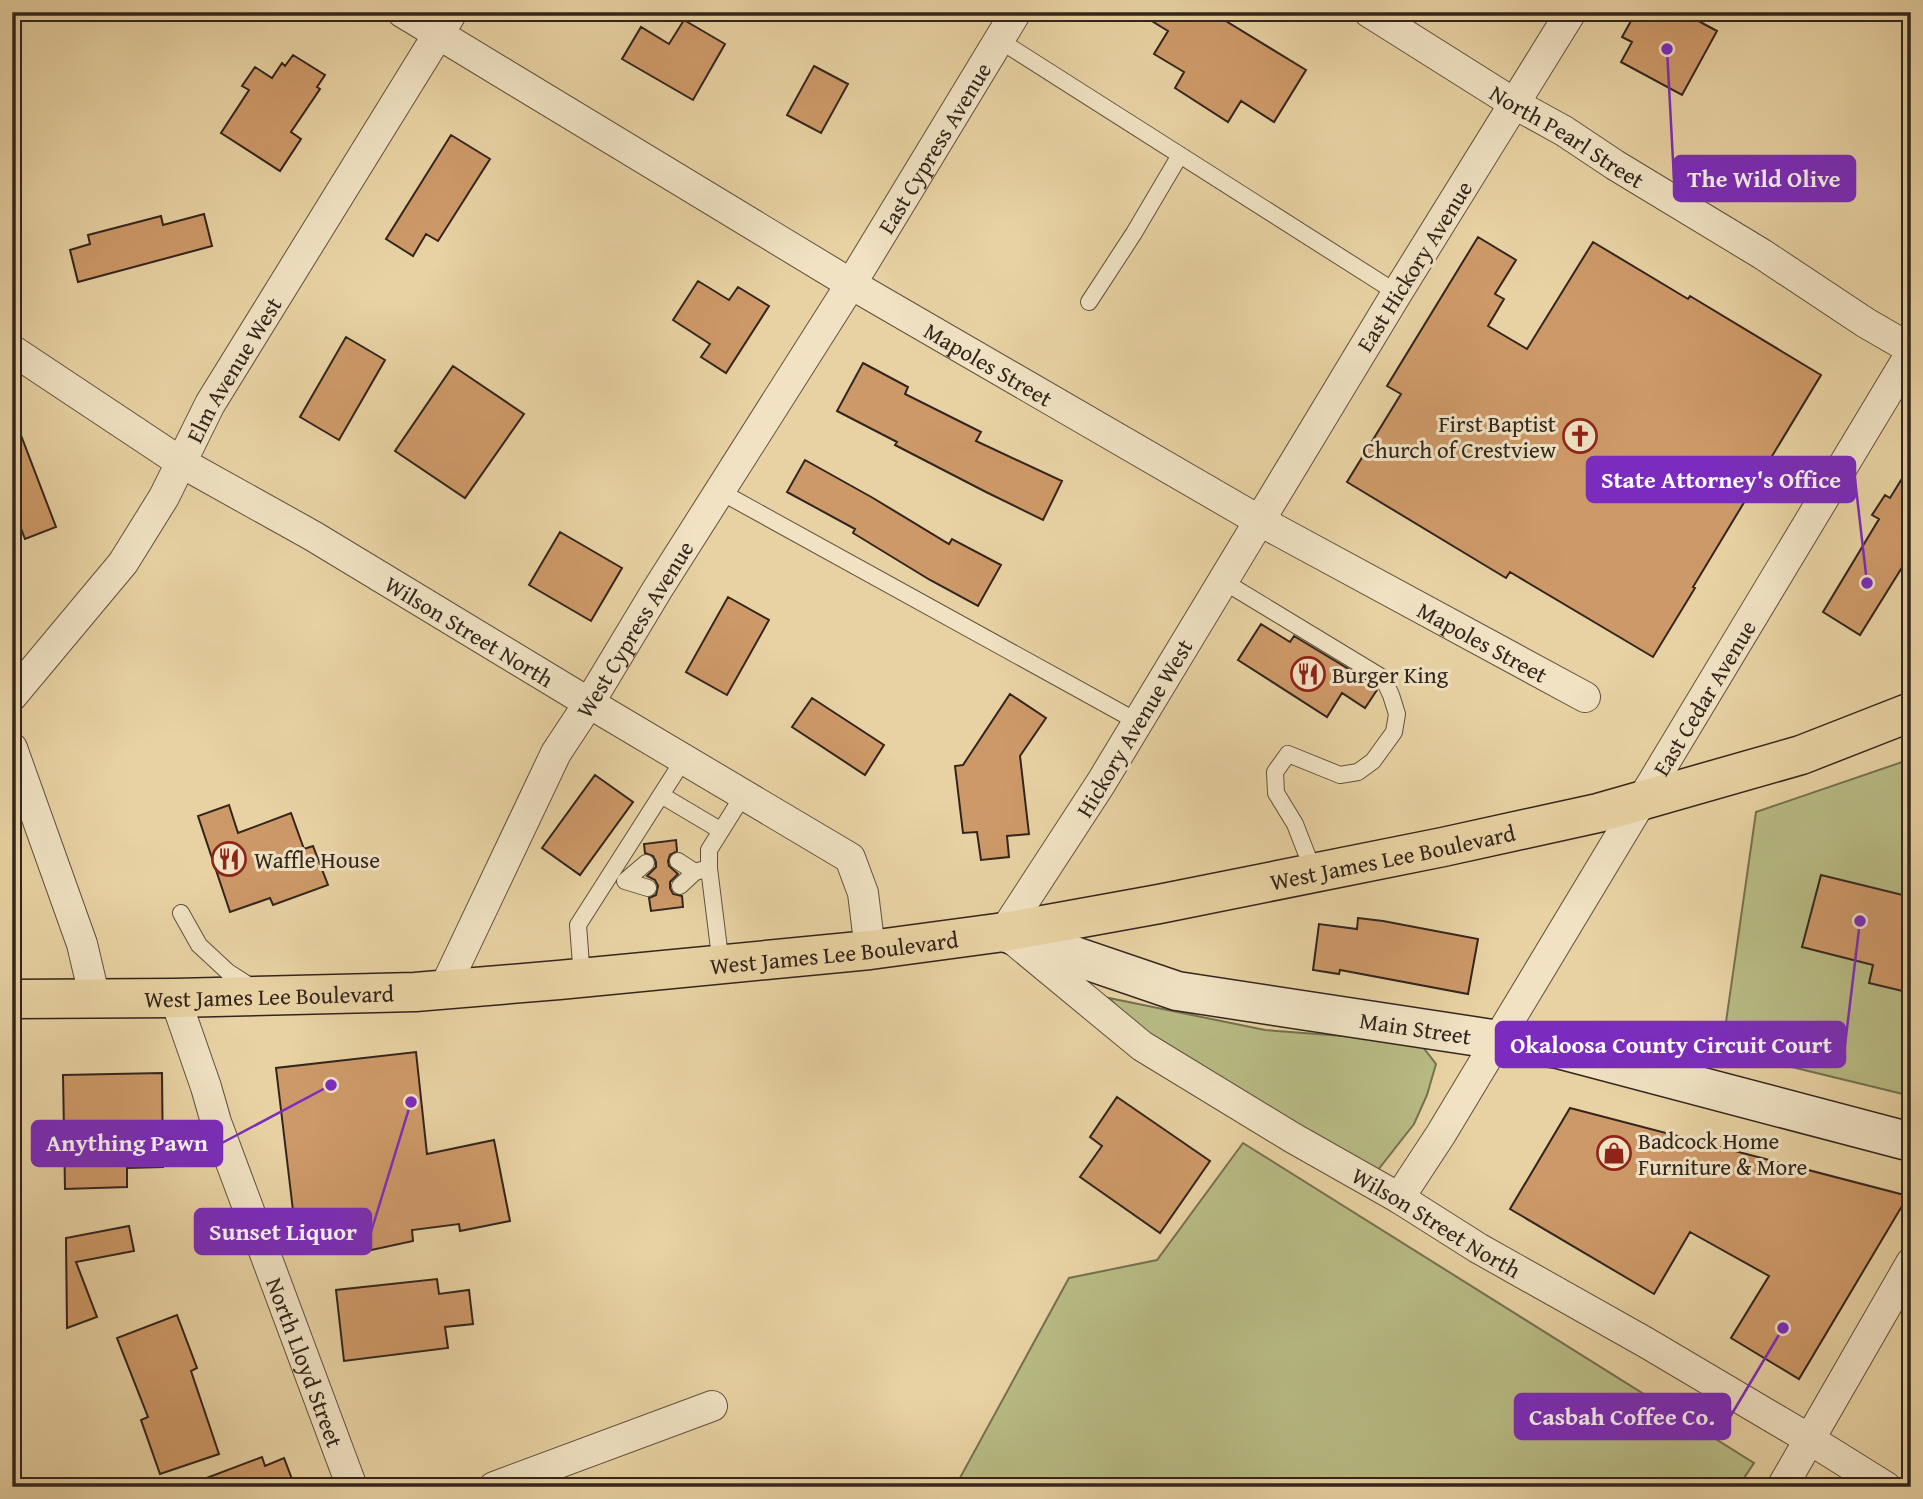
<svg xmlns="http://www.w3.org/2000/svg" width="1923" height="1499" font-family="'Gentium Book Plus',serif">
  <rect width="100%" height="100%" fill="#e8d2a3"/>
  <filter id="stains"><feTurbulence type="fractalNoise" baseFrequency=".00286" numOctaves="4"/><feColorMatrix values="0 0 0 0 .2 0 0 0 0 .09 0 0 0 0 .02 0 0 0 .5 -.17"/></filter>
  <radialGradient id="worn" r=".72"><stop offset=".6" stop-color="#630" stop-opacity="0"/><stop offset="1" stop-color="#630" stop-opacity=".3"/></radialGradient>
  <!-- green -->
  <path fill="#b8bb84" stroke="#757050" stroke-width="2" d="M1911,759V1096L1722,1050L1756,812Z
    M1109,998L1265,1030L1370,1038L1422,1046L1436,1064L1427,1095L1414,1124L1374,1175L1150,1043Z
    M1243,1143L1754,1463L1738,1487H955L1069,1278L1157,1260Z"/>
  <!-- building -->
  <path fill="#ce9969" stroke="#32251d" stroke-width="2" d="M1137,12H1211L1306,70L1274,122L1241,101L1228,122L1175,88L1184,72L1154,54L1168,31Z
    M1636,12H1682L1717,31L1682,95L1621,62L1632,42L1622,37Z
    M684,20L725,44L693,100L622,59L641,27L669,44Z
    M293,55L325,75L317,87L320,89L291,132L301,139L280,171L221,133L249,90L242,86L255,67L272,78L282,63L285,66Z
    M814,66L848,84L821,133L787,115Z
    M451,135L490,159L438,241L426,234L413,256L386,239Z
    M204,214L212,246L78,282L70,250L90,244L88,235L161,216L163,225Z
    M1478,237L1516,260L1495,294L1504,299L1488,326L1527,349L1593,242L1688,299L1690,296L1821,375L1693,587L1695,588L1653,657L1510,572L1506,578L1347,482L1401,394L1387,386Z
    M698,281L729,300L738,287L769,306L726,373L701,357L710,344L673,320Z
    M346,337L385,360L339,440L300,417Z
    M863,363L908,387L905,394L981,432L976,441L1062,481L1043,520L986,492L895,445L897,442L837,411Z
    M453,366L524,414L465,498L395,451Z
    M14,417L56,527L25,539L12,505V418Z
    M805,460L873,498L949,544L952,539L1001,565L978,606L930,580L853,533L855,529L787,492Z
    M1911,464V553L1860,635L1823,612L1879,519L1872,515L1885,495L1890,498Z
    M560,532L622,568L591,621L529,585Z
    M728,597L769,620L727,695L686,672Z
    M1261,624L1290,642L1294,636L1375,685L1377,690L1365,708L1342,693L1327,717L1238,660Z
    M1010,694L1046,718L1020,756L1029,834L1007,836L1009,857L981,860L977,832L963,833L955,766L963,765Z
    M812,698L884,745L865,775L792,727Z
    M595,775L633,802L580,875L542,848Z
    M229,805L238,833L291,813L304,849L313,846L328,885L273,905L270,898L230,912L198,816Z
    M676,840L677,851L670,855L668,861L669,866L678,874L670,882V888L673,894L682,896L683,907L651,911L649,898L656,895L658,886L655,880L647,876L656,867V862L653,856L645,853L644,844Z
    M1821,875L1911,897V993L1869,983L1873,965L1802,947Z
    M1358,918L1383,921L1478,939L1468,994L1340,970L1339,974L1313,970L1319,924L1357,929Z
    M416,1052L427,1154L494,1140L510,1221L460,1231L459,1224L412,1230L413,1241L362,1252L361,1236L297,1244L276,1068Z
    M162,1073L163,1167L127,1168V1187L65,1189L63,1075Z
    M1117,1097L1210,1161L1160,1233L1080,1177L1102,1146L1090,1137Z
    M1570,1108L1908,1196L1799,1379L1731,1338L1769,1276L1690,1232L1654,1294L1510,1209Z
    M129,1226L134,1251L76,1262L97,1317L67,1328L66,1238Z
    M437,1279L439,1294L469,1290L473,1324L445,1327L448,1348L344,1361L336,1290Z
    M177,1315L197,1368L191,1371L219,1454L160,1474L141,1420L148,1417L117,1338Z
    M262,1457L265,1466L284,1458L295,1487H188V1485Z"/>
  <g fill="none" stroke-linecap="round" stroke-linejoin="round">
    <!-- lane casing -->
    <g stroke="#60503e" stroke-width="18">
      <path id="lane" d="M999,40L1397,293
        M1089,302L1134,233L1180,155
        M721,492L1138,722
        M1223,581L1383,678L1391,695L1397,714L1394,732L1373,761L1358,772L1340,775L1288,754L1275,772L1276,793L1295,824L1314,873
        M661,795L720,830
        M678,861L695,872L709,868
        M646,863L625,881L648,888
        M680,886L695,872
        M181,913L199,945L228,972L253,988
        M721,965L709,868V850L744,794
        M582,978L578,925L684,759"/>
    </g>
    <!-- street casing -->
    <g stroke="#60503e" stroke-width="32">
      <g id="street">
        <path id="s1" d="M402,12L851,284L1260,521L1585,697"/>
        <path id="s2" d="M1369,12L1515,104L1564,131L1615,165L1762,254L1866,323L1911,349"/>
        <path id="s3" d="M1571,12L1397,293L1101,783L1004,932L1142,1046L1293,1138L1399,1198L1478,1248L1645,1342L1809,1439L1886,1487"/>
        <path id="s4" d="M12,350L182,463L313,536L589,703L850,858L863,893L870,950"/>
        <path id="s5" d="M12,696L123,563L164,497L210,404L452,12"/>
        <path d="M12,748L82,944L95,999"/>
        <path id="s6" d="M444,989L556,753L589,703L657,590L851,284L1016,12"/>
        <path id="s7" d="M175,998L206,1087L216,1122L352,1487"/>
        <path id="s8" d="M1399,1198L1441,1134L1911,353"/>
        <path d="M494,1487L712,1406"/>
        <path d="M1782,1487L1911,1263"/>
      </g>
    </g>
    <!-- secondary casing -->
    <g stroke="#32251d" stroke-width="41">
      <g id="secondary">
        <path id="s9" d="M1004,932L1177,991L1558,1049L1911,1142"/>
      </g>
    </g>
    <!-- primary casing -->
    <g stroke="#32251d" stroke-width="41">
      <g id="primary">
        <path id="s10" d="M12,999L175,998L415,992L559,980L870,950L1004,932L1159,904L1443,847L1598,813L1801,755L1911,712"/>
      </g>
    </g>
    <!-- lane -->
    <use href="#lane" stroke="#f0e2c3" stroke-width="16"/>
    <!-- street -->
    <use href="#street" stroke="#f0e2c3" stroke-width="30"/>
    <!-- secondary -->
    <use href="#secondary" stroke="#f0e2c3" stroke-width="38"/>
    <!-- primary -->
    <use href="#primary" stroke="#e8d2a3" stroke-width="38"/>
  </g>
  <!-- icons -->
  <defs>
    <g id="church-ring" transform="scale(1.75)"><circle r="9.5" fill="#f0e2c3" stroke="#8f2418" stroke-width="1.5"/><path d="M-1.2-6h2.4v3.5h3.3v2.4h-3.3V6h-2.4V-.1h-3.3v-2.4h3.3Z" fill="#8f2418"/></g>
    <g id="restaurant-ring" transform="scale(1.75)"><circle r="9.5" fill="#f0e2c3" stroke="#8f2418" stroke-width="1.5"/><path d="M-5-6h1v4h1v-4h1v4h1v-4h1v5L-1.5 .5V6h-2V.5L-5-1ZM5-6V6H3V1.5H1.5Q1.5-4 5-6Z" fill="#8f2418"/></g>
    <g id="shop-ring" transform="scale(1.75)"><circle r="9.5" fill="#f0e2c3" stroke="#8f2418" stroke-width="1.5"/><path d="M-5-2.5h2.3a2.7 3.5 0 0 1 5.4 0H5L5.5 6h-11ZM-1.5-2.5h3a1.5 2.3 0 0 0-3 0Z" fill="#8f2418"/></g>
  </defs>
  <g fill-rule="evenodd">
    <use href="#church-ring" x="1580" y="436"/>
    <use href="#restaurant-ring" x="1308" y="674"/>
    <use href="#restaurant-ring" x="229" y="859"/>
    <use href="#shop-ring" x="1614" y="1153"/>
  </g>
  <g text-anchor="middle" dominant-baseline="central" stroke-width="6" stroke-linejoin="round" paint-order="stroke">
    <!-- street labels -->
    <g font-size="23" fill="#32251d" stroke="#f0e2c3">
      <text stroke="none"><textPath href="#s2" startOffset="234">North Pearl Street</textPath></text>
      <text stroke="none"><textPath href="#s6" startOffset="975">East Cypress Avenue</textPath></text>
      <text transform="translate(1414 266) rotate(-58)">East Hickory Avenue</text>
      <text stroke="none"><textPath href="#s1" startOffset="684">Mapoles Street</textPath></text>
      <text stroke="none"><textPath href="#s5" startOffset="396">Elm Avenue West</textPath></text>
      <text stroke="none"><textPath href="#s6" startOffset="408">West Cypress Avenue</textPath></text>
      <text stroke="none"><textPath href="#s4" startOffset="537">Wilson Street North</textPath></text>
      <text stroke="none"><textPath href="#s1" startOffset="1251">Mapoles Street</textPath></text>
      <text stroke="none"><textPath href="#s8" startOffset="586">East Cedar Avenue</textPath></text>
      <text transform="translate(1134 728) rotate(-59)">Hickory Avenue West</text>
      <text stroke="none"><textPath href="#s10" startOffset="1391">West James Lee Boulevard</textPath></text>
      <text stroke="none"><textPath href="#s10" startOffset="824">West James Lee Boulevard</textPath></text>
      <text stroke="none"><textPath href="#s10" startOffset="257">West James Lee Boulevard</textPath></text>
      <text stroke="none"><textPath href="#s9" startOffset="424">Main Street</textPath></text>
      <text stroke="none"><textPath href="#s3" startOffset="1603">Wilson Street North</textPath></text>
      <text stroke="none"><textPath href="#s7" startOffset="387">North Lloyd Street</textPath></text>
    </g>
    <!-- poi labels -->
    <g font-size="23" fill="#32251d" stroke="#f0e2c3" text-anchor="start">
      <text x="1556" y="423" text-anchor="end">First Baptist<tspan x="1556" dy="26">Church of Crestview</tspan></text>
      <text x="1332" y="674">Burger King</text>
      <text x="254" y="859">Waffle House</text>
      <text x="1638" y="1140">Badcock Home<tspan x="1638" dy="26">Furniture &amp; More</tspan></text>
    </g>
  </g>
  <!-- callouts -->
  <path fill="none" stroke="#7b2cbf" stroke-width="2.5" d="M1667 49L1674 179M1867 583L1855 479M1860 921L1845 1045M331 1085L222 1143M411 1102L371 1232M1783 1328L1730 1417"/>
  <g fill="#7b2cbf" stroke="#f0e2c3" stroke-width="2.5">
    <circle cx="1667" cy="49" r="7"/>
    <circle cx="1867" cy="583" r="7"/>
    <circle cx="1860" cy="921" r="7"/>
    <circle cx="331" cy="1085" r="7"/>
    <circle cx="411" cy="1102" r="7"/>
    <circle cx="1783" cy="1328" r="7"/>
  </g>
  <g fill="#7b2cbf" stroke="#7b2cbf" stroke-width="2.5">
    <rect x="1674" y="156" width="181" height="45" rx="7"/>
    <rect x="1587" y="457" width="268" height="45" rx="7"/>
    <rect x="1496" y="1022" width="349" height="45" rx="7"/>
    <rect x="32" y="1121" width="190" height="45" rx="7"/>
    <rect x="195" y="1209" width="176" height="45" rx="7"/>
    <rect x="1515" y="1394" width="215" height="45" rx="7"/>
  </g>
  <g font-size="24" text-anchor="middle" font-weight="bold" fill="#fff">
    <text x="1764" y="187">The Wild Olive</text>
    <text x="1721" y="488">State Attorney's Office</text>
    <text x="1671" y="1053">Okaloosa County Circuit Court</text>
    <text x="127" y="1151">Anything Pawn</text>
    <text x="283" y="1240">Sunset Liquor</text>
    <text x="1622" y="1425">Casbah Coffee Co.</text>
  </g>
  <!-- margin -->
  <rect width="1923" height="1499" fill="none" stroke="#e8d2a3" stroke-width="42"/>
  <rect x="14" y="14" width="1895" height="1471" fill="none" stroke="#32251d" stroke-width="3.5"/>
  <rect x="21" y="21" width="1881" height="1457" fill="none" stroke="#32251d" stroke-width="2"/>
  <rect width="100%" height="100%" filter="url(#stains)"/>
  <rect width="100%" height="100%" fill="url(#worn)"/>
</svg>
